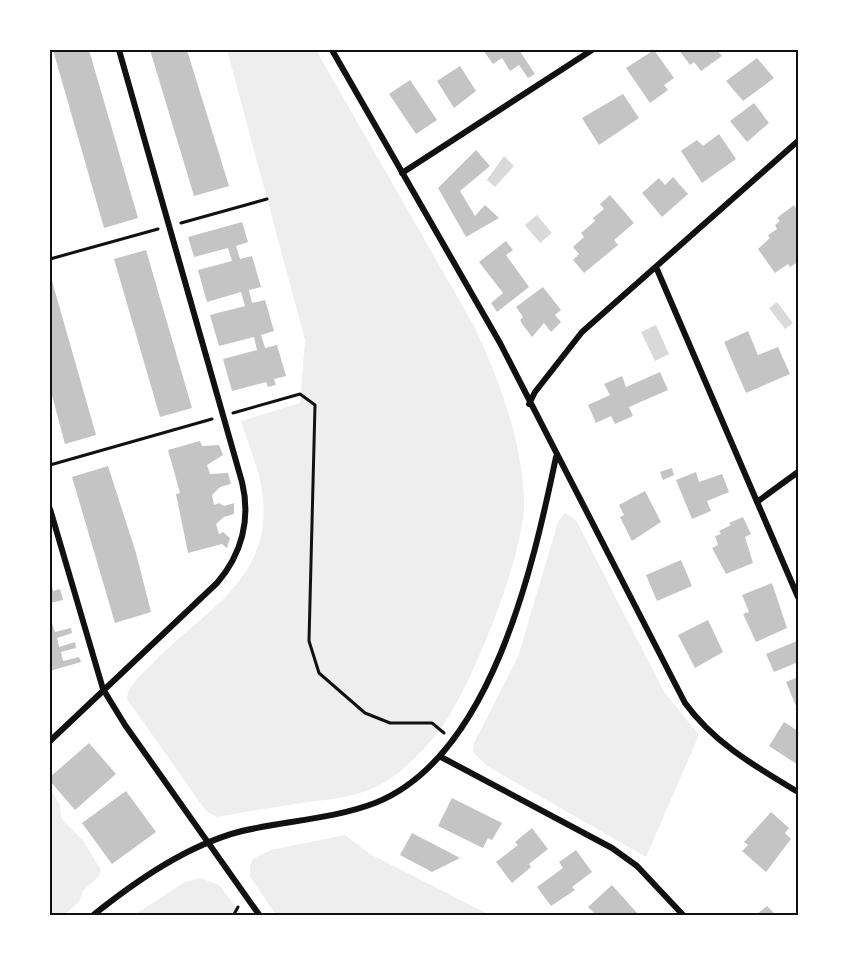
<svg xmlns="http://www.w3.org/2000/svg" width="848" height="965" font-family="'IBM Plex Sans',sans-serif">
  <rect width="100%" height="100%" fill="#fff"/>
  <!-- green -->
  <path fill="#eee" d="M227,50H316L474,326C499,380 520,435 524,495C528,547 475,676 446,721C431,743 408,768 385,782C360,797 331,799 302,803C274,807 245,812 217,817L206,811L127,699C128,684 143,674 153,663C204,609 275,580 262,491C259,468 248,444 241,421L300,403L305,340Z
    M565,513L576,520L664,692L699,735L646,857L487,766L473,752L474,743L518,657L558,522Z
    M50,788L60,805L61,818L84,842L101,870L99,876L83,891L79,902L64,915H50Z
    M345,835L370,854L486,913L483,916L276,915L250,877V865L254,858L271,850Z
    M200,878L219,885L242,915L132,916L185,882Z"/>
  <!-- water -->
  <path fill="#d9d9d9" d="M504,156L514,166L495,187L487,180Z
    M537,215L552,233L540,243L525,225Z
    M777,302L793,323L785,329L769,308Z
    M656,325L669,354L655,361L641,332Z"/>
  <!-- building -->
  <path fill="#c4c4c4" d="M53,50H89L138,218L104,228Z
    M150,50H187L229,186L194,196Z
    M483,50H519L535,74L528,78L519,65L510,71L502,58L493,64Z
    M654,50L674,78L664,85L668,90L650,103L626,68Z
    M679,50H717L722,56L701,71L694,62L690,65Z
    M757,58L774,78L743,101L726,81Z
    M460,66L476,91L454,108L437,81Z
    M410,80L437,120L416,134L389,94Z
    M623,94L639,118L599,145L582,118Z
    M754,103L769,123L747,142L730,121Z
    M719,134L736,159L702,183L681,151L697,140L703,146Z
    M476,150L490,166L460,191L475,216L485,205L499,218L466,237L438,188Z
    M673,177L688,194L662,217L642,193L659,178L665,185Z
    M610,195L634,223L614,240L618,245L584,273L573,260L579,254L573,247L584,237L581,233L595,221L593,218L604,209L600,204Z
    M794,205L798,211V262L790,267L788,264L775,273L758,249L770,238L768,235L777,229L775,225L780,221L777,218Z
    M242,222L248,242L236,246L240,259L252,256L261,287L249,290L252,303L265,300L274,331L261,335L265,348L277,345L286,376L274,379L276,385L268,387L266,382L232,391L223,359L257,350L254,337L219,346L210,315L245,306L241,292L207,302L198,270L232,261L228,248L194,257L188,237Z
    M506,241L513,250L506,255L529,287L497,312L491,303L503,293L479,262Z
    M146,250L192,408L160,417L114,259Z
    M50,274L96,435L65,444L50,388Z
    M543,287L561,310L555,315L561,322L551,332L544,323L532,337L523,325L520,320L523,317L516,307Z
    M748,331L758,355L778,347L790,374L746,393L724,342Z
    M660,372L668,390L629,407L633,416L615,424L611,416L596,423L588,405L610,395L604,384L622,376L626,387Z
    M200,441L202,446L219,445L223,455L207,465L210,474L228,473L231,484L220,487L212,495L214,505L219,503L224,506L234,503V514L224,517L216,524L219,534L223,532L230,538L227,548L222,544L188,553L176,494L180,493L168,450Z
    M108,466L136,553L151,612L115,623L72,477Z
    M672,468L674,475L663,480L660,472Z
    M696,472L699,482L722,474L729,492L707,501L711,511L692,519L676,480Z
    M645,491L661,522L632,541L620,517L624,515L619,505Z
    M743,517L751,534L745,537L753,563L726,574L712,548L718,545L715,536L721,534L719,531L731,525L729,523Z
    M681,560L692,586L657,601L646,575Z
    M772,583L787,628L756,642L743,614L749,612L742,595Z
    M52,585L53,591L60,589L63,600L50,603V586Z
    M50,617L55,632L71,628L72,633L57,638L59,647L75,642L76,648L61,652L63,661L79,657L81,662L50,671Z
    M708,620L723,652L695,668L678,635Z
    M797,641L798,668L796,663L774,672L766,654Z
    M798,677V711L786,682Z
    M784,722L798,731V765L769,746Z
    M89,743L116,774L75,810L50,781V777Z
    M126,791L156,832L112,864L82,823Z
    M452,798L502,823L492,840L488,838L483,848L438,826Z
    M771,812L789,828L785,833L791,839L766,872L742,851L748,845L744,842Z
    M532,828L548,849L529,864L531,867L512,883L496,862L518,845L515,842Z
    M412,833L443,849L460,858L432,872L400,855Z
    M576,850L592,872L572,887L575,890L551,906L537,887L563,868L559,862Z
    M612,885L637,913L634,915H596L588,907Z
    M767,906L776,915H756Z"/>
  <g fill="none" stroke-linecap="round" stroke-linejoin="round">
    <!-- path -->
    <path stroke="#111" stroke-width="3" d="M181,223L267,199
      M50,259L158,229
      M233,413L300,394L315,405L309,641L319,673L365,713L390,723H432L444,733
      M50,465L212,419
      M233,916L238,907"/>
    <!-- minor -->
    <path stroke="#111" stroke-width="6" d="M332,50L500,343L685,703C715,744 755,766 798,792
      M402,173L592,50
      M656,267L798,597
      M529,404L535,392L582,332L798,141
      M757,502L798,472
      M50,509L103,689L125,725L260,916
      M50,741L217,583C242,554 251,519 242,482L119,50
      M441,757L612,848L637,866L684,916
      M92,916C136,881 187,845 242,831C285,821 333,819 375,803C491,757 533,567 556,457"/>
  </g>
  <!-- border -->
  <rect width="848" height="965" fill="none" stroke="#ffffff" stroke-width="102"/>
  <rect x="51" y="51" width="746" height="863" fill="none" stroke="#111" stroke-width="2"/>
</svg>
